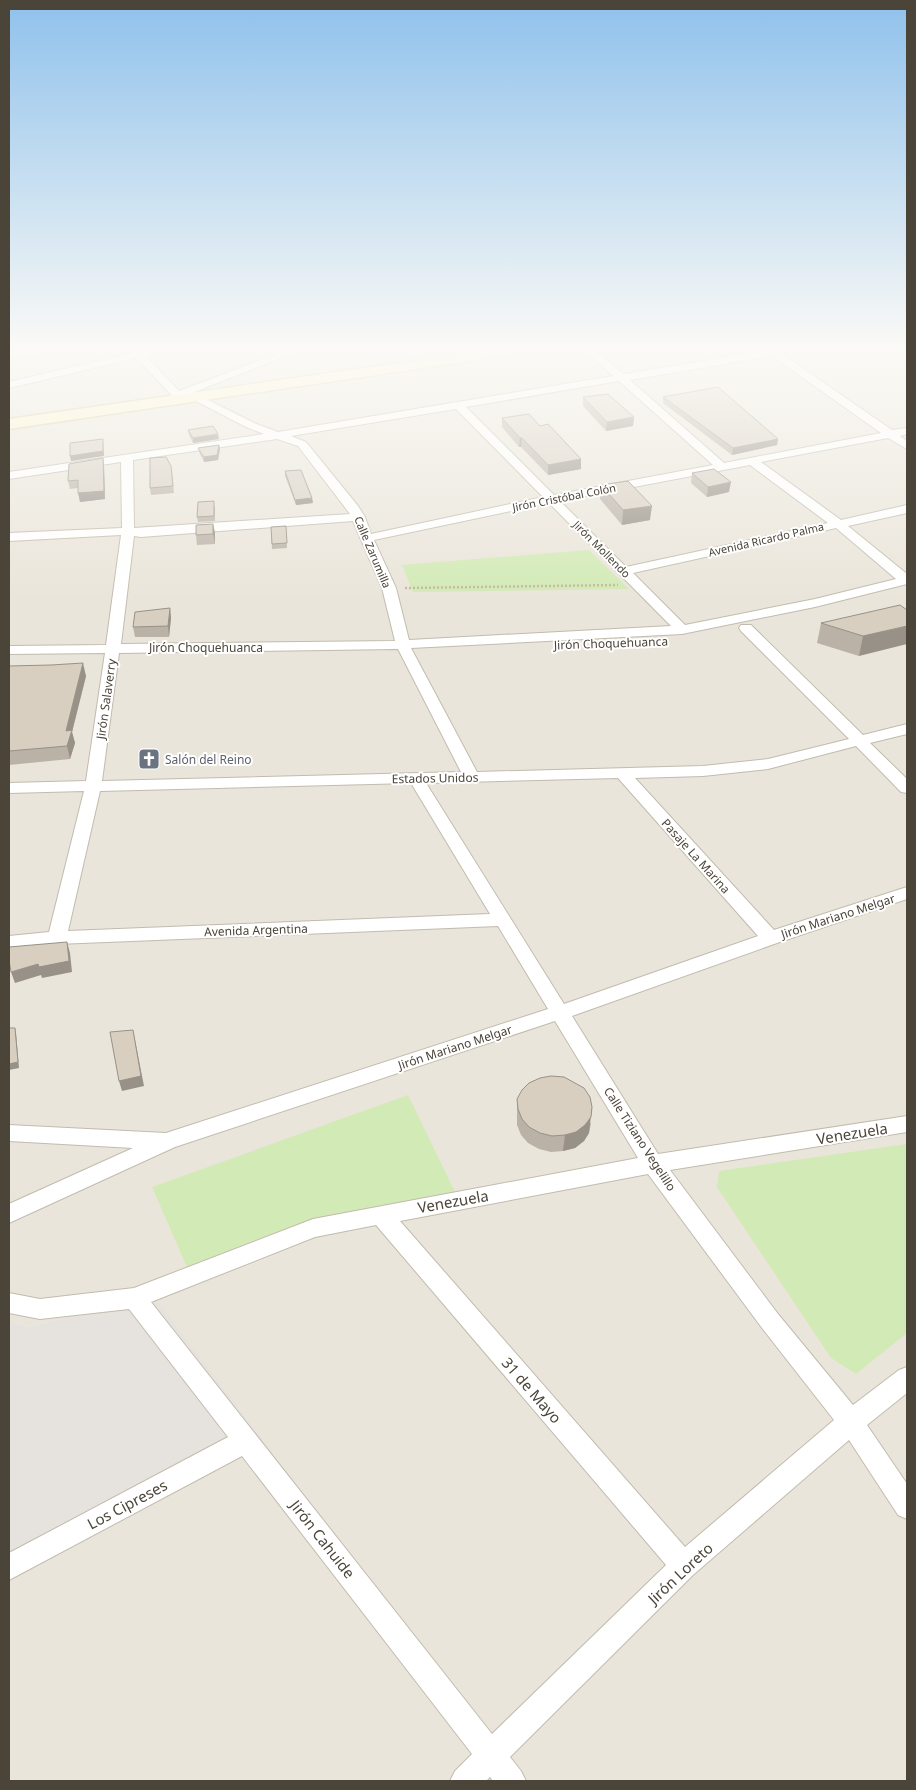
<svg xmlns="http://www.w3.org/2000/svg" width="916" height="1790" font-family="'Noto Sans',sans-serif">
  <rect width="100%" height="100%" fill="#f6f3ec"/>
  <!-- residential -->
  <path fill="#eae5da" d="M9,351H907V1781H9V1576L143,1506L155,1299L27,1327L9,1321Z"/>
  <!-- industrial -->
  <path fill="#e6e2dd" d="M155,1298L263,1440L143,1506L9,1576V1321L27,1327Z"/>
  <!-- green -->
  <path fill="#d2eab5" d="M589,550L629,589L413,592L402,565Z
    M408,1095L456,1194L327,1216L187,1267L152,1187Z
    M907,1144V1333L856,1374L831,1358L717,1187L719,1171Z"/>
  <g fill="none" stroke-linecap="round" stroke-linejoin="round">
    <!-- street casing -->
    <g stroke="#c2bbae" stroke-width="2">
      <path id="street" d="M131,351H160L159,353L146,356L179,391L285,351H299L184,396L186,399L181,402L177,401L137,358L9,388V382L132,353Z
        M586,351H597L623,374L765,351H787L782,354L892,430L907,428V434L900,436L907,441V449L888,438L761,462L841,520L907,505V513L848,526L907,574V584L815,607L682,634L411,648L477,772L703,766L768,759L849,739L741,631L739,628L741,625H751L863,735L907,724V734L870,743L907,779V793L901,792L856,746L768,769L703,776L635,778L774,930L907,887V899L777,943L572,1016L658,1154L907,1116V1132L670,1170L778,1314L853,1405L899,1370L907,1367V1393L867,1425L907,1484V1519L898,1515L849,1440L693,1575L510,1757L521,1771L526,1781H493L490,1777L486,1781H450L455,1771L472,1754L242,1456L9,1580V1553L228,1437L129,1309L40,1319L9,1313V1293L40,1299L134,1288L313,1219L638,1158L555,1021L175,1147L9,1223V1204L133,1148L9,1141V1125L166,1133L548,1009L498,926L57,944L9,948V936L49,932L84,791L9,793V783L86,781L105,653L9,654V646L106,645L121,535L9,541V533L122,528L121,462L9,479V472L264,434L246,427L192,399L191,397L192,395L196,394L254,423L278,432L613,376ZM772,356L881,433L724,463L630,380ZM619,381L713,465L554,495L466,407ZM456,409L543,497L371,534L365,517L358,506L306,442L291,436ZM277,439L298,446L350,514L134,528L133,460ZM750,465L828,523L626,567L560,501ZM549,503L671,626L409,640L396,588L374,540ZM353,521L382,588L395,641L121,644L134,536L141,537ZM836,528L896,579L815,599L685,625L633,573ZM398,649L461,772L102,781L119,653ZM618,778L758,936L564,1004L426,783ZM411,783L490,914L68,931L100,791ZM648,1174L762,1328L834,1420L685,1547L400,1221ZM376,1225L666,1565L492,1734L151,1302L315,1237Z"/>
    </g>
    <!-- secondary casing -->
    <g stroke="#d6c79b" stroke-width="3">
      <path id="secondary" d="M13,351H41L39,354L9,360V352Z
        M482,351H518L516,354L511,355L9,429V419Z"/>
    </g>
    <!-- path -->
    <path stroke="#c4b79f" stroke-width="2.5" stroke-dasharray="2 2" stroke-linecap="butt" d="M405,588L618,585"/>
    <!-- street -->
    <use href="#street" fill="#fff" fill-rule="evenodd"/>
    <!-- secondary -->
    <use href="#secondary" fill="#fff3cd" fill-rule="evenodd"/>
  </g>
  <!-- wall -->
  <path fill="#bab2a6" d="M583,397L634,417L633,426L606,431L583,406Z
    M663,397L778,439L777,445L732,455L663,403Z
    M502,418L540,426L581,469L548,475L521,447H519L502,427Z
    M188,430L219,439L193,443L189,435Z
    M219,445L220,449L218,460L204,462L199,452L198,448Z
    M103,458L104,466L105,499L80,502L78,488L70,489L68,481Z
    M285,471L312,498L313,503L296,505L285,476Z
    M172,473L174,493L151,495L150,488Z
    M692,473L729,492L707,497L691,483Z
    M601,485L650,520L622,525L600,499Z
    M215,506V521L198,522L197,517Z
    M213,524L215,533V544L197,545L196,535Z
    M286,526L287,548L272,549L271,527Z
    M170,608L171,618L169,637H135L133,627Z
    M907,610L859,656L817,643L821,623Z
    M9,666L86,676L72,732L75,743L70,759L9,765Z
    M517,1099L591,1123L589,1133L584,1141L575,1148L563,1151L551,1152L539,1149L528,1143L521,1135L517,1125Z"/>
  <!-- shaded-wall -->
  <path fill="#979187" d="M634,417L633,426L606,431L607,422Z
    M218,434L219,439L193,443V438Z
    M520,438H522L521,447H519Z
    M103,439L104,456L71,461L70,456Z
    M778,439L777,445L732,455L733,448Z
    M219,445L220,449L218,460L204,462V457Z
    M103,458L104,466L105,499L80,502L78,493Z
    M581,459V469L548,475V465Z
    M731,482L729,492L707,497L708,487Z
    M312,498L313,503L296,505L295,500Z
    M652,506L650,520L622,525L623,510Z
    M213,524L215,533V544L213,534Z
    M170,608L171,618L169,637L168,626Z
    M907,626V644L859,656L863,636Z
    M83,663L86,676L72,732L75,743L70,759L67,746L66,731Z
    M67,942L70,953L72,972L42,978L41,975L15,983L11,972L38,964Z
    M15,1028L16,1033L19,1068L9,1070V1064Z
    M133,1030L144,1086L122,1091L119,1081Z
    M592,1107L589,1133L584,1141L575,1148L563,1151L565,1135Z"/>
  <!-- building -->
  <path fill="#d8cfc1" stroke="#979187" d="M718,387L778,439L733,448L663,397Z
    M608,394L634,417L607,422L583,397Z
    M529,414L540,426L548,424L581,459L548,465L522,438H520L502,418Z
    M213,426L218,434L193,438L188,430Z
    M103,439V451L70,456V443Z
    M219,445L217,455L204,457L198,448Z
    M166,457L171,466L173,486L150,488V458Z
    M103,458L104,491L78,493V480L68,481L69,464Z
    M714,469L731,482L708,487L692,473Z
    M301,470L312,498L295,500L285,471Z
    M628,481L652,506L623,510L601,485Z
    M214,501V516L197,517L198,502Z
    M213,524V534L196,535V525Z
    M286,526L287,543L272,544L271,527Z
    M900,605L907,610V626L863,636L821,623Z
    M170,608L168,626L133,627L135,612Z
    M83,663L66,731L72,730L67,746L9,751V666L51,665Z
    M67,942L69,961L39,967L38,964L11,972L9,960V947Z
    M9,1028H15L18,1062L9,1064Z
    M133,1030L141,1076L119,1081L110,1032Z
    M551,1076L564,1077L584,1088L590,1097L592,1107L591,1117L585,1125L576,1132L565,1135L552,1136L540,1133L529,1127L522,1119L518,1109L517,1099L522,1090L529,1083L540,1078Z"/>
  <!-- sky -->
  <linearGradient id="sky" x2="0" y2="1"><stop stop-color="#8fc1ec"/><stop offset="0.58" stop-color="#fbfaf6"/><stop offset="1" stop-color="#fbfaf6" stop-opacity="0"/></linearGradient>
  <rect width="916" height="601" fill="url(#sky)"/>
  <!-- icons -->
  <defs>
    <g id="church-square" transform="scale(1.125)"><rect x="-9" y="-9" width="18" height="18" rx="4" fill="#6b7280" stroke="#fff"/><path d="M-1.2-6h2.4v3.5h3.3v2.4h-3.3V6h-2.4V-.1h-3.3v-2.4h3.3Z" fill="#fff"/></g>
  </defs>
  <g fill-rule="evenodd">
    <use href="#church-square" x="149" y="759"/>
  </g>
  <g text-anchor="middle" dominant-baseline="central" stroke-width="4" stroke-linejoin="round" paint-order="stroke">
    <!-- far-street labels -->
    <g font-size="11" fill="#4b4439" stroke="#fff">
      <text transform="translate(564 497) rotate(-11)">Jirón Cristóbal Colón</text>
      <text transform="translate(766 539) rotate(-13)">Avenida Ricardo Palma</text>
      <text transform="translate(602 549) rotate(45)">Jirón Mollendo</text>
      <text transform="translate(373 552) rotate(67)">Calle Zarumilla</text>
    </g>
    <!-- street labels -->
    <g font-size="12" fill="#4b4439" stroke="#fff">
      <text transform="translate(611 643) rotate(-2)">Jirón Choquehuanca</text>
      <text x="206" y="647">Jirón Choquehuanca</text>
      <text transform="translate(106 699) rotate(-82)">Jirón Salaverry</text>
      <text transform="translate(435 778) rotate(-1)">Estados Unidos</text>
      <text transform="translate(696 856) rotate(48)">Pasaje La Marina</text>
      <text transform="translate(838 916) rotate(-18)">Jirón Mariano Melgar</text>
      <text transform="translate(256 930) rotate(-2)">Avenida Argentina</text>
      <text transform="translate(455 1047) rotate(-18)">Jirón Mariano Melgar</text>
      <text transform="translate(640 1139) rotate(57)">Calle Tiziano Vegelillo</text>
    </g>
    <!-- worship labels -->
    <g font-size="12" fill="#5b616d" stroke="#fff" text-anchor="start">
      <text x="165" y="759">Salón del Reino</text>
    </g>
    <!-- near-street labels -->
    <g font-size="15" fill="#4b4439" stroke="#fff">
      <text transform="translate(852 1133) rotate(-9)">Venezuela</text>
      <text transform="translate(453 1201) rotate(-10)">Venezuela</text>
      <text transform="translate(532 1390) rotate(49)">31 de Mayo</text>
      <text transform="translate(127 1504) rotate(-28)">Los Cipreses</text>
      <text transform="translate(323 1539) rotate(52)">Jirón Cahuide</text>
      <text transform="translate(680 1573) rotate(-43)">Jirón Loreto</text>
    </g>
  </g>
  <!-- border -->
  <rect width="916" height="1790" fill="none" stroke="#4b4439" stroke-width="20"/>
</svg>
